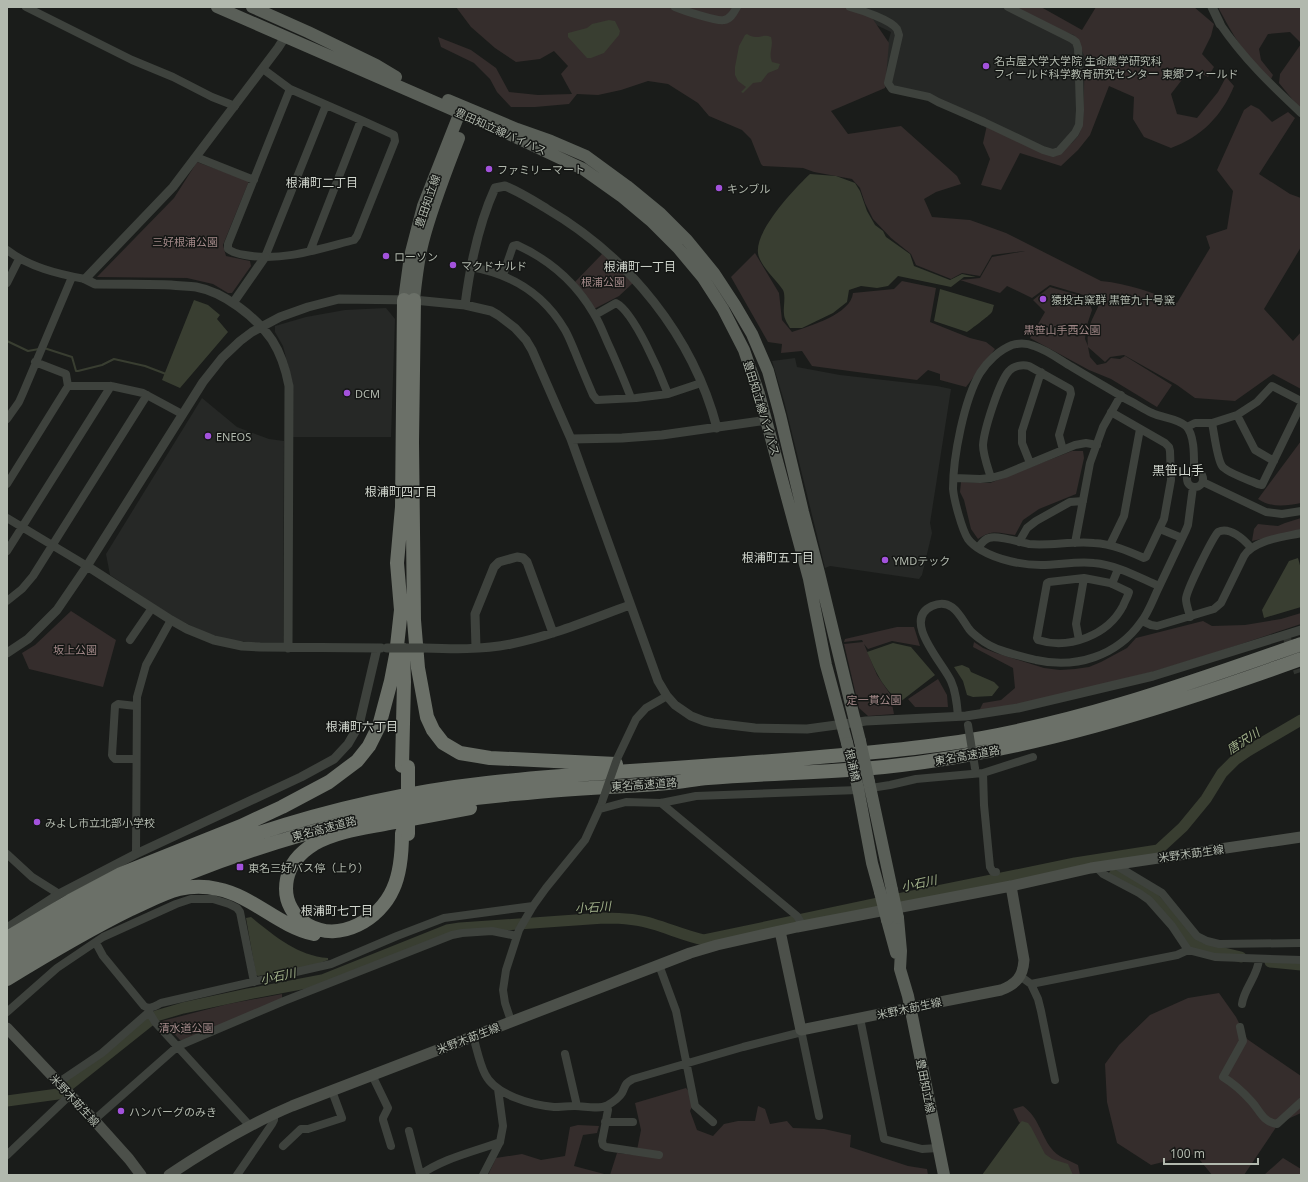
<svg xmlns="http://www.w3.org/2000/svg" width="1308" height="1182" font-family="'Noto Sans','Noto Sans JP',sans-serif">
  <rect width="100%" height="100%" fill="#1a1c1a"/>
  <!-- built -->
  <path fill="#262826" d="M804,7H1037L1091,47L1087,129L1074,146L1048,157L927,100L876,84L891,32L857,16Z
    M386,308L395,319L391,437H293V384L283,346L275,332V326L306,317L345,310Z
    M795,358L797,367L840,375L937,386L951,389L930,523L932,533L922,575L919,579L830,566L825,568L784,401L772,361Z
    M202,398L237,427L269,439L284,441L283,644L258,643L231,640L206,633L173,617L110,575L106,554Z"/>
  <!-- green -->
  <path fill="#352d2c" d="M456,7H838L866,9L889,43L885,88L831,111L848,134L901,126L957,176L961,184L936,192L924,199L932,217L970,220L1006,233L1101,281C1130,284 1151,292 1177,303L1210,248L1206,236L1227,229L1233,191L1217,170L1244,110L1251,105L1259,109L1272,122L1288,112L1295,118L1259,174L1290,194L1301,198V247L1264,309L1293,341L1301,332V389L1273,374L1235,401L1195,398L1177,385L1124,355L1110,357L1105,362L1088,347L1090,357L1097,365L1106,363L1111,358L1120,359L1125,356L1172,385L1157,407L1111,379L1089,370L1030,338L1045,312L1033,300L1050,287L1088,298L1092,310L1086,328L1085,339L1088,346C1086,329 1091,322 1098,307L1094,298L1050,285L1032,298L1007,286L1000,293L960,280L980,278L992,257L1025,251L992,255L980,276L962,273L951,279L916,265L911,254L891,238L873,219L865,203L860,188L852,179L814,172L803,168L763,166L761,164L751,139L742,130L709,116L698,103L668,84L648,81L621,90L598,95L577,94L569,104L535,107H511L497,92L490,79L474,63L441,47L438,37L471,50L496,68L509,92L538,95L572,94L561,74L568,66L554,51L540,59L516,62L495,48L471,27Z
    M1008,7H1041L1082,30L1096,7H1194L1214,24L1211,36L1202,54L1214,67L1208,77L1191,68L1171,94L1177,114L1197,118L1218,92L1226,77L1234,86C1222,116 1201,137 1171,148L1144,137L1133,119L1134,97L1109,86L1090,135L1078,150L1061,166L1020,153L1001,190L981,185L990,159L983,143L987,125L1051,154L1072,143L1079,135L1083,123L1085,57L1074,35L1048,26Z
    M1218,7H1301V43L1290,32L1268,34L1259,49L1261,60L1273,75L1271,79C1247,61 1232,33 1218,7Z
    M1301,44V110L1279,83L1280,74Z
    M197,162L249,181L223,245L226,256L250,261L251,266L232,293H228L213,284L187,278L97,277L174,198Z
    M603,253L633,283L619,296L594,309L574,283Z
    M755,253L779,293L782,320L792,332C810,326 851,314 853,293L894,289L902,281L936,288L930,322L970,338L986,342L995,349L966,387L940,380V374L928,370L917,380L812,366L802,351L781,353L782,344L768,342L731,277Z
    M1301,441V503C1286,506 1271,508 1258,499Z
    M1072,451H1083L1084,458L1076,494L1039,509L1023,520L1015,535C999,533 992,529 978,539L971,529L964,500L960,492L961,482L990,483Z
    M1301,518V530L1252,541L1254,529L1258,524L1278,526L1285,523Z
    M71,611L116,640L103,687L29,669L22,653L35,645Z
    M1301,613V624L1211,654L1152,672L1039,700L979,711L983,703L1001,700L1015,688L1013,668L973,647L974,642L983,648L996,653L1044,668L1060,670L1075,669L1089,667L1101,662L1127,648L1136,638L1203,621L1212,626L1245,625L1281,619Z
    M897,627H914L920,646L892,641L868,649L864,644L877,675L890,694L894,714L868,716L859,708L844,644L863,642L862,640L844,642L845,639Z
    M938,679L947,695L948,707H915L908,699Z
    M1219,993L1236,1017L1247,1039L1301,1076V1113L1279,1123L1244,1175H1212L1195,1154L1151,1165L1117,1143L1107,1102L1105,1064L1119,1045L1150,1015L1188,998Z
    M282,994V1000L184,1041L180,1040L162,1021L228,1004Z
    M686,1088L695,1099L690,1111L697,1130L713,1136L724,1124L738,1121H755L758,1106L765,1109L770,1124L787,1121L793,1128L824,1129L851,1135L850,1147L908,1166L927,1169L928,1175H610L617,1153L636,1155L641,1130L635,1103Z
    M1023,1106C1039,1118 1040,1133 1051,1148C1057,1157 1069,1160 1078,1165L1080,1175H1068L1054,1164L1032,1142L1027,1128L1019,1122L1013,1109Z
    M578,1125L599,1126L597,1133L583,1135L574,1166L608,1175H488L496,1158L522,1154L541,1160L565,1156L570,1127Z
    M1283,1158L1301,1169V1175H1264Z"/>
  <!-- water -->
  <path fill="#393e31" d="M609,20L615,21L620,31L619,35L604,53L591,58H587L568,37V33L587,28L592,24Z
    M747,34C757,41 762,33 771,37C774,47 768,52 772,62L780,64L778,69L768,73L761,82L753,83L743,93L741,92L746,87L738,81L735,75V67L739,46L745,35Z
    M810,174L836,176L855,183L860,191L867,211L875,225L883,231L886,237L910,254L914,266L950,280L962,274L976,277H964L951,287L898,276L888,286L877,288L861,286L849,290L847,302L833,313L802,328H790C788,324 784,319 784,314C783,307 786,296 783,290C776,279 764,270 759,257C750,235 795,188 810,174Z
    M940,289L994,305C993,307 993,310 992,312C989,316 971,329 967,332L934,321Z
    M194,300L208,305L220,315L217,319L228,332L180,388L162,380Z
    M1298,558L1301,569V607L1264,618L1262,610L1289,561Z
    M893,643L911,647L935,675L900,702C882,687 876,672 867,652Z
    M962,665L969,668L971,672L994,682L999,687L992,696L973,697L967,695L963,681L954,667Z
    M251,917C275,936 296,955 328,958V960C306,969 281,972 258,976L256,975L246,918Z
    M1022,1121L1028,1123L1031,1127L1045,1154L1052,1159L1068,1164L1073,1175H982L1019,1124Z"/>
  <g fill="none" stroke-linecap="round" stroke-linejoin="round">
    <!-- stream -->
    <path stroke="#393e31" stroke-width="2" d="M7,341L28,351L39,349
      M44,348L72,357L76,371H78L102,365L114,359L145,366L166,374"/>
    <!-- river -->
    <path stroke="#393e31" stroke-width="11" d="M1114,875L1144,890L1152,896L1176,923L1191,942L1199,947L1241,957
      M1270,962L1301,965
      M7,1101L58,1094L156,1016L183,1008L248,994L322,980L447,930L460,928L604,918C621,918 638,919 653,924C670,929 686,936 704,940L888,901L1075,863L1158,850L1183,827L1206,799L1222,773L1235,760L1248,751L1301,720"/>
    <!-- minor-tunnel -->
    <path stroke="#313430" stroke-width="8" stroke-dasharray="8 4" stroke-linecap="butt" d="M1286,635L1298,673"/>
    <!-- minor -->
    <path stroke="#3e423d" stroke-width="8" d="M26,7L132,60L173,77L212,97L235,106
      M675,7C682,10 718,22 724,20C731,19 734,12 737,7
      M850,7C861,10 891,20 897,29C898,31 898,33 899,35L888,83L892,89L929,97L938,102L984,122L1043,150L1053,153L1059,151L1075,133L1079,125L1080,110L1078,48L1076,42L1072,39L1008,7
      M1220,24C1244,59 1271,85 1301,113
      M263,69L290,89L361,120L394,135L395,141L357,236L354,240C319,249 282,262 245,255C239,254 233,253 228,249V244L290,89
      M196,157L254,180
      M7,250C29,267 58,274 85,279
      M310,251L361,120
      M265,257L326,105
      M471,267C512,274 544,294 565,330C569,337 572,345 575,352C581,367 587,381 593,395L597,400L636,398L668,394L701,383
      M503,275L513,246L517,245C550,260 576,283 594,314C601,325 605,338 611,350C618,366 625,382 631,398
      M7,283L19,259
      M595,315L616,303C634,312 660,373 668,394
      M35,362L66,374L68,386
      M1237,415L1255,450L1274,461
      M7,419L19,402L23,393L72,277
      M1212,423C1214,432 1217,459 1222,466C1227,473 1249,480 1258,484L1262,485L1301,405
      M1187,427L1195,423H1212L1237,415L1257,402L1272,386L1301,401
      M1030,463L1022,443V431L1041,372
      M1187 479a8 8 0 1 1 16 0a8 8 0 1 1-16 0Z
      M954,478L980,479L991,478L1005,474L1075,445L1086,443L1097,445
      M991,478C988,468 983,455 983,445C984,430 999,382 1009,371C1014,366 1022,364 1029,366L1070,389L1071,394L1059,435L1063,450
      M1203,482L1266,512L1282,514L1301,511
      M7,484L68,386H111L143,393L182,414
      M7,518L87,566
      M1160,529L1182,538
      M1019,542L1027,528L1036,521L1070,502L1083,501
      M1075,543L1090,463L1103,427L1121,395
      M1110,545L1124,516L1140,429
      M978,548C981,544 984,539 989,538C997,535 1019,542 1029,544C1050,546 1072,541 1094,543C1112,544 1128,551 1144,558L1146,557L1164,519L1171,480L1170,451L1169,447L1165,443L1111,412
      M7,551L111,386
      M1084,578L1110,583L1129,592C1128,596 1125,601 1123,606C1108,635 1069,650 1038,640L1037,638L1047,583L1049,582Z
      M1112,584L1118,569
      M1159,586C1138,577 1117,565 1094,563C1076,561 1059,565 1041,565C1022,565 998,560 981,550C976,547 971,543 968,539C962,530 954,500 953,489C953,457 964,400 980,373C987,362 999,350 1012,345C1019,343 1027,343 1034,346C1047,350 1060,360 1072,367C1090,378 1108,388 1126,399C1135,403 1143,409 1152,413C1163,418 1177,418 1186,426C1195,435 1194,458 1194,470
      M7,601L22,589L33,576L147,395
      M1190,617C1189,611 1186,605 1186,599C1186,591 1212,539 1218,532C1229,526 1244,539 1251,548
      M1142,621L1151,625L1157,626L1214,609L1221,603L1244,556C1253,540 1284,537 1301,533
      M130,640L152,608
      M1079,640L1076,624L1084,578
      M958,716C957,704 956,692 951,681C943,663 901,620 932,606C952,597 960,616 969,629C972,633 976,636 980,639C995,651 1017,655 1036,660C1076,669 1117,656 1141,622C1149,612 1153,599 1159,587C1168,568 1177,549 1186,530L1188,525L1193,487
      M136,759H115L113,757L112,755L115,706L118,704L136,706
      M617,759L636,719L646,708L667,696
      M983,773L984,805L990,867L993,872H996
      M871,788L890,785L916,779L983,773L1033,757
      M661,803L797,916L803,926
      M600,809L626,802L661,803L696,796L858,790
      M7,854L32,877L59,894
      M136,854L137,697L146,665L171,620
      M1116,864L1117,866L1162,893L1197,936L1207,941L1219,944L1301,943
      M1098,867L1099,870L1103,874L1139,893L1149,900L1172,926L1188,950L1215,957L1301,960
      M96,943L103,956L144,1006C150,1010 155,1006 161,1003L331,964L397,936L444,918L533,906
      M659,965L676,1011L695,1106L713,1122
      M1020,976L1031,984L1177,955L1188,950
      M1031,984L1038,999L1041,1011L1055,1080
      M1242,1004C1244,988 1258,976 1259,959
      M148,1008L149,1012L155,1022L250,1126
      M7,1012L57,968L103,937L176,904L191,899H213L229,904L237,908L240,912L254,982
      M860,1018L884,1139L922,1149L938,1148
      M511,1021L505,1003L503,990L506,970L519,930L533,906L546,888L585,840L601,805
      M1240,1027L1243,1041L1223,1077C1233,1083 1244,1093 1252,1102C1260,1111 1263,1122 1277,1124L1301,1102
      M473,1036C477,1049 479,1062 485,1074C495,1095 532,1105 554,1107C561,1107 568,1106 575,1106C585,1106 599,1110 608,1105C613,1102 619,1098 622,1093C626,1085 624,1084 633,1079L743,1047L798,1033L801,1030L819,1116
      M565,1054L577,1106
      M372,1075L388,1108L383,1118V1120L391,1146
      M59,1082L102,1053L149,1012
      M607,1106L608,1110L602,1141L603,1145L606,1147L659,1155
      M94,1120L178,1046L284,1001L452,935L462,933L492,931L517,936
      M605,1122H633
      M409,1131L420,1174
      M283,1146L301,1129H308L342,1118L332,1091
      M7,1155L70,1095
      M237,1175L272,1124L274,1120V1114
      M420,1175C444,1158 473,1152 500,1142
      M483,1175L500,1142L503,1126L498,1089"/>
    <!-- tertiary -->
    <path stroke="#3e423d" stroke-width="9" d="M1212,7L1220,24
      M285,37L278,48L173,187L85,279L95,284C120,284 146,284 171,285C179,286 188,286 196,287C224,292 256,317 272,340C281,354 286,370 289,386L288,648
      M233,303L265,257
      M465,305C470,266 479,223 495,188L505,186C520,192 534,201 547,209C629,257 693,336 717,428
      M571,439L622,438L662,435L767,420
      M87,566L171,620L187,629L214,640L242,646L260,647L381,648
      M423,648C452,649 482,650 511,644C552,636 591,619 630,605
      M476,648L475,614L494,567L499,562L517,557L523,558L527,562L553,633
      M7,653L28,639L57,610L87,566L203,382L222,358L240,341L252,332L280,317L308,307L339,299L414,300L465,305L491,311L498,315L515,328L526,340L532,350L556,405L571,439L658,681L667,696L675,705L691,716L704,721L713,723L755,728L807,729L866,721L966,716L1018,708L1153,676L1301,630
      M7,928L59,894L136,854L301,777L334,759L348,744L359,725L377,648"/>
    <!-- secondary -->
    <path stroke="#4c504a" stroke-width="11" d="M780,931L801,1030C868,1016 934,1003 1001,990C1016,984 1023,977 1024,960L1011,886
      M7,1028L94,1120L129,1159L141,1175
      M169,1175C208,1149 249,1124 292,1106L659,965L690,953L717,945L797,927L1011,886L1091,868L1301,837"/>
    <!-- primary -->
    <path stroke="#5a5f58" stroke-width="12" d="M217,7L467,116L481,121L583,169L621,196L652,222L678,248L703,278L723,309L744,350L759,394L809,579L826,665L847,743
      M252,7L308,32L376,65L396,77
      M448,100L517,129L551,141L586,156L627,186L661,214L687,240L714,273L735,305L752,334L768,371L780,415L803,512L819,573L852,709L860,741
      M404,300L410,256L423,206L462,107
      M414,300C416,281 418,261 423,242C432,207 446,172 459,138
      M869,782L892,890
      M858,788L872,863L880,892
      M898,918L901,951L900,969L908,996L944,1175
      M887,920L896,953"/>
    <!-- motorway -->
    <path stroke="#6b7068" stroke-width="14" d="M414,300L412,442L414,620L418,668L427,717L433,730L443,743L460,753L490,758L616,764
      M402,766L404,682L403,650
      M402,833C402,852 401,872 393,889C380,919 340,943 308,925C301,921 295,916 291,908C286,899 285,889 287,879C290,864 301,852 314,844C337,831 365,828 390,823C417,818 443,813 470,808
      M7,938L70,901L121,874L241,826L282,807L329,782L357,761L369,746L379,726L391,681L396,655L401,610L397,563L402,507L404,300
      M7,952C52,922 100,897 150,875C257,828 370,796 487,783C529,778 572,775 615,772C691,767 767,762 843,755C877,752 911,749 944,744C1067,727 1185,685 1301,644
      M7,968C97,907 197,865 301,835C349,821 397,809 446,802C473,798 500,795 527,793C574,788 621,787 668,783C682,782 695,779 708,778C767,773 825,773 884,767C1027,752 1165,708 1301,659
      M7,979C48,954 88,930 131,909C147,902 163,893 179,889C192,886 205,886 218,889C253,896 278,926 314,934"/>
    <!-- minor-bridge -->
    <path stroke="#3e423d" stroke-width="8" d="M968,725L975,768
      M602,802L617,759"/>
    <!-- tertiary-bridge -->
    <path stroke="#3e423d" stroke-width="9" d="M387,648H423"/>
    <!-- primary-bridge -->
    <path stroke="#5a5f58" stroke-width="12" d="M860,741L869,782
      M847,743L858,788
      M892,890L898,918
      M880,892L887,920"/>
    <!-- motorway-bridge -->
    <path stroke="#6b7068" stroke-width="14" d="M408,834V767"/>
  </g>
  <!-- markers -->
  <g fill="#a352dc" stroke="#151715" stroke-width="1.5">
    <circle cx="986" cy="66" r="4"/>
    <circle cx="489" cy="169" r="4"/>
    <circle cx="719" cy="188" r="4"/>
    <circle cx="386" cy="256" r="4"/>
    <circle cx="453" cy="265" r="4"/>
    <circle cx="1043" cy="299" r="4"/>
    <circle cx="347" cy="393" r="4"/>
    <circle cx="208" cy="436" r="4"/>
    <circle cx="885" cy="560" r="4"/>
    <circle cx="37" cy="822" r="4"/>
    <rect x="236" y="863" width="8" height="8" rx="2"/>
    <circle cx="121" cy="1111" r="4"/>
  </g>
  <g text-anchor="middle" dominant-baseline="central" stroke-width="3" stroke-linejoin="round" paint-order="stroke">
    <!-- poi labels -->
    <g font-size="11" fill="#b2b9ae" stroke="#151715" text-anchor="start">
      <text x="994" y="60">名古屋大学大学院 生命農学研究科<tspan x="994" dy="13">フィールド科学教育研究センター 東郷フィールド</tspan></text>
      <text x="497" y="169">ファミリーマート</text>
      <text x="727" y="188">キンブル</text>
      <text x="394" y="256">ローソン</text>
      <text x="461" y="265">マクドナルド</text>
      <text x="1051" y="299">猿投古窯群 黒笹九十号窯</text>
      <text x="355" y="393">DCM</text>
      <text x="216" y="436">ENEOS</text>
      <text x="893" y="560">YMDテック</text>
      <text x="45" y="822">みよし市立北部小学校</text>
      <text x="248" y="867">東名三好バス停（上り）</text>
      <text x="129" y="1111">ハンバーグのみき</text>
    </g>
    <!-- street labels -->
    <g font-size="11" fill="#b2b9ae" stroke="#151715">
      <text transform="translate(501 131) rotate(24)">豊田知立線バイパス</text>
      <text transform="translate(427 201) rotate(-71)">豊田知立線</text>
      <text transform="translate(762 408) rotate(73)">豊田知立線バイパス</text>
      <text transform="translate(967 755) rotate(-10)">東名高速道路</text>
      <text transform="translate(853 765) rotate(77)">根浦橋</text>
      <text transform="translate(644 784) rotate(-4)">東名高速道路</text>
      <text transform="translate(324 828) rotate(-15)">東名高速道路</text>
      <text transform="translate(1191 853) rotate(-8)">米野木莇生線</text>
      <text transform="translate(909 1008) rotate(-12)">米野木莇生線</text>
      <text transform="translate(468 1038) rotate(-21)">米野木莇生線</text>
      <text transform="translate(926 1086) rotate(79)">豊田知立線</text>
      <text transform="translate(75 1100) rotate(47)">米野木莇生線</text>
    </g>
    <!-- park labels -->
    <g font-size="11" fill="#a28888" stroke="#151715">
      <text x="185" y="241">三好根浦公園</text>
      <text x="603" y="281">根浦公園</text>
      <text x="1062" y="329">黒笹山手西公園</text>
      <text x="75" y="649">坂上公園</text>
      <text x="874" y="699">定一貫公園</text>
      <text x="186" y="1027">清水道公園</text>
    </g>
    <!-- neighbourhood labels -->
    <g font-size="12" fill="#d1d6ce" stroke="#151715">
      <text x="322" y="182">根浦町二丁目</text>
      <text x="640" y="266">根浦町一丁目</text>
      <text x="401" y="491">根浦町四丁目</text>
      <text x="778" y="557">根浦町五丁目</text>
      <text x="362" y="726">根浦町六丁目</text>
      <text x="337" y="910">根浦町七丁目</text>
    </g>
    <!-- water labels -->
    <g font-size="12" font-style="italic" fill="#a1b08a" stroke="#151715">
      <text transform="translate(1243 741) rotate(-33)">唐沢川</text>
      <text transform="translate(919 883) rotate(-12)">小石川</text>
      <text transform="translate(593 907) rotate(-4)">小石川</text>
      <text transform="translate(278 976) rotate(-12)">小石川</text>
    </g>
    <!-- quarter labels -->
    <g font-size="13" fill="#d1d6ce" stroke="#151715">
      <text x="1178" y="470">黒笹山手</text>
    </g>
  </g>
  <!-- border -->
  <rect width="1308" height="1182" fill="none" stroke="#b2b9ae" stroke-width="16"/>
  <!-- scale -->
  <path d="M1164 1158v6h94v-6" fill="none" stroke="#b2b9ae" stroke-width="2"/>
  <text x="1170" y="1158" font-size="12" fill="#b2b9ae" stroke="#151715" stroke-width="3" paint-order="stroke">100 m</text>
</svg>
